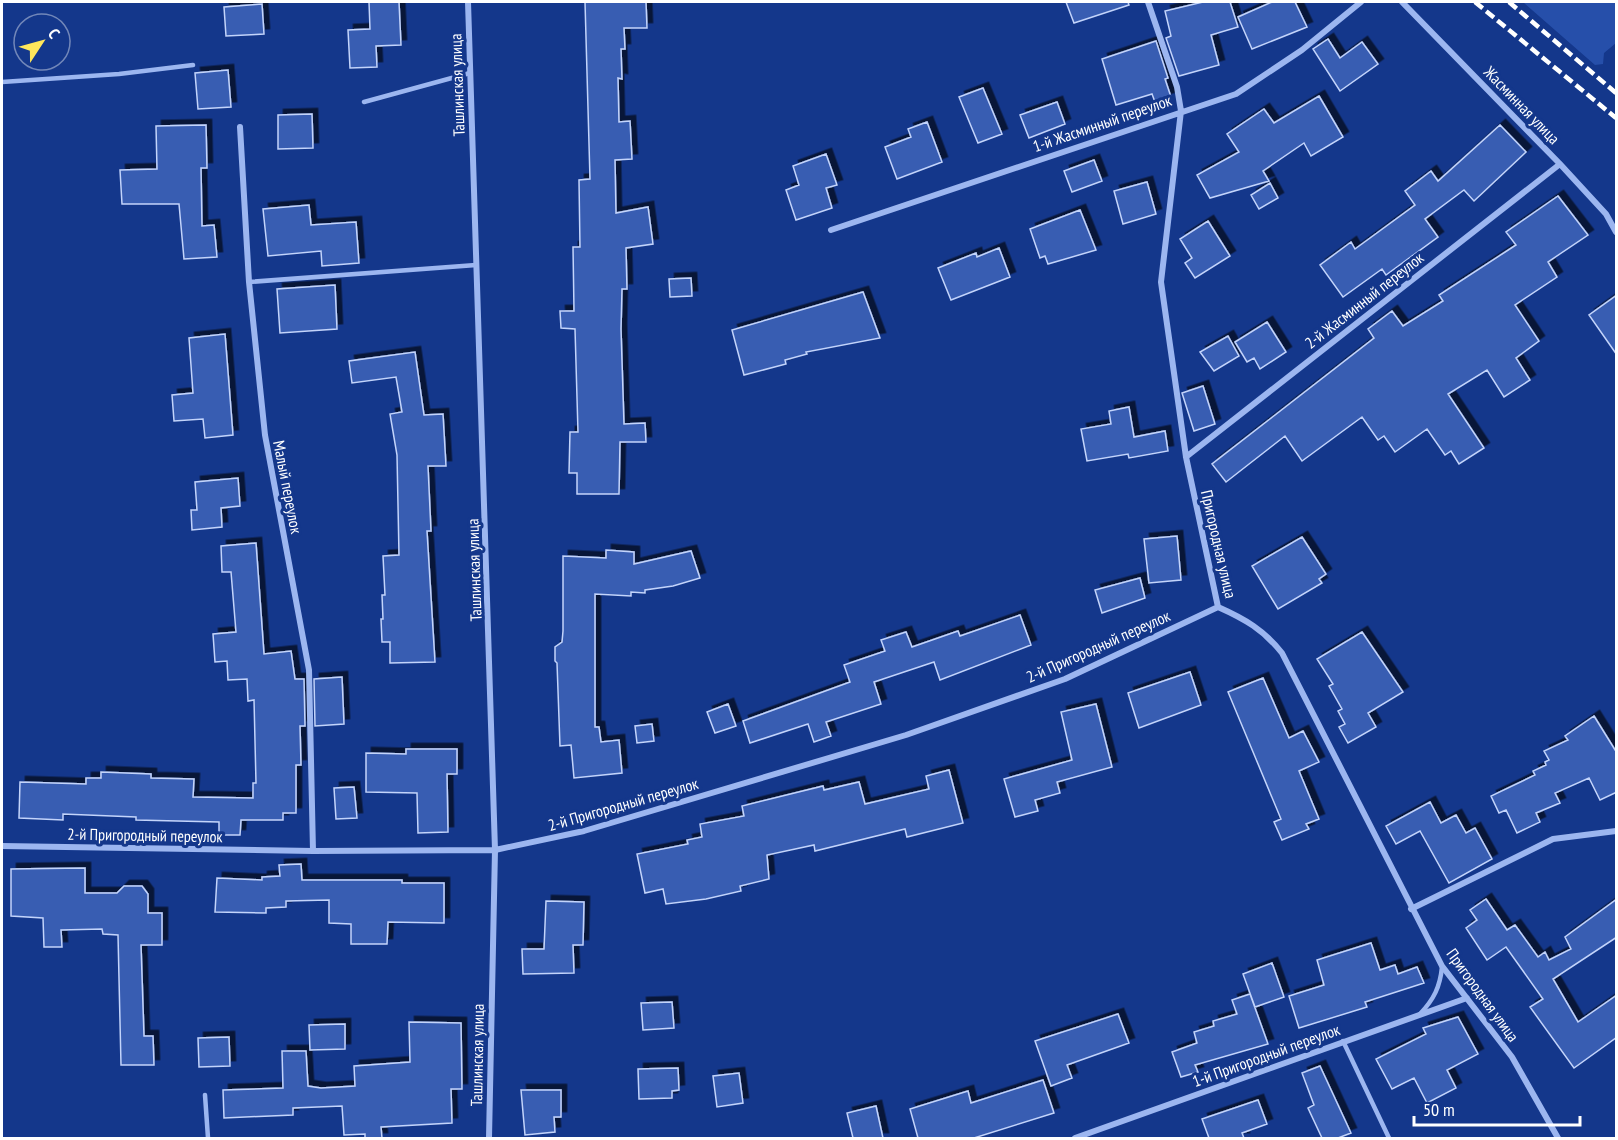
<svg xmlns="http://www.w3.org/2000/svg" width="1618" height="1140" font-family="'PT Sans Narrow',sans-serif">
  <defs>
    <filter id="shadow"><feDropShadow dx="5.5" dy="-5.5" stdDeviation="0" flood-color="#0009"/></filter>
  </defs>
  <rect width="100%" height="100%" fill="#14378b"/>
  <!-- green -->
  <path fill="#264faa" d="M1523,2H1616V43L1604,53L1603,64L1595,65Z"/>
  <!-- building -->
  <path fill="#385db2" stroke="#c3d4fb" stroke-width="1.5" filter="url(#shadow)" d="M369,2H399L401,45L376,46L377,67L350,68L348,30L370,29Z
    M585,2H646L647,28H624L625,49H621L622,79L618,78L619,122L630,121L632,159L615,160L616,213L648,207L653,244L626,248L627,289H622L621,329L624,424L645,423L646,442H620L619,494H577V473H569L570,432H578L575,329L561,328L560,311H574L573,247H580L579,180L590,179Z
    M1066,2H1128L1129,5L1074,23Z
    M1203,2H1230L1238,27L1211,35L1219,65L1179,76L1166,38L1171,36L1165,11Z
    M1272,2H1295L1307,27L1252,49L1238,17Z
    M262,4L264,34L226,36L224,7Z
    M1328,39L1340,58L1362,42L1378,64L1340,91L1313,49Z
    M1156,41L1168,78L1165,79L1171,97L1155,102L1152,94L1116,105L1102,59Z
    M228,70L231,107L198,109L195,73Z
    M983,88L1002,134L978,143L959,97Z
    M1319,96L1343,137L1311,156L1304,143L1263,171L1269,181L1210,198L1197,175L1239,152L1227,134L1264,109L1274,123Z
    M1057,102L1065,124L1029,138L1020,115Z
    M312,114L313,148L278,149V115Z
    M927,122L942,162L897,179L885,147L911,137L908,129Z
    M206,125L207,168H201L202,226L214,225L217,257L184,259L179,204H122L120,170L157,169L156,126Z
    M1500,125L1526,152L1474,201L1464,190L1425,219L1438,237L1386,275L1382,269L1343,297L1320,265L1351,242L1355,249L1415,205L1405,191L1431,171L1438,181Z
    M826,154L837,185L826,188L832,208L796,220L786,190L799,185L793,166Z
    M1094,160L1102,181L1072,192L1064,171Z
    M1147,182L1156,214L1123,224L1114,191Z
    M1270,183L1278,198L1259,209L1251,195Z
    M1558,196L1588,235L1548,262L1557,277L1515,305L1539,341L1516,358L1530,380L1504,397L1487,370L1448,394L1484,448L1459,464L1451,451L1445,455L1427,429L1395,452L1384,436L1378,440L1362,417L1302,461L1285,436L1226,482L1212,464L1374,338L1368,329L1392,311L1403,326L1443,301L1439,295L1516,245L1506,232Z
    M309,205L311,225L356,222L359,263L322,266L321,251L268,256L263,209Z
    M1080,210L1096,250L1048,264L1045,256L1040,258L1030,229Z
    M1208,221L1230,256L1195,278L1185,263L1192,258L1180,239Z
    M999,248L1010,277L951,300L938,268L976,253L977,257Z
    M691,278L692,296L670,297L669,279Z
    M335,285L337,329L280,333L277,289Z
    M863,292L880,338L806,352L807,354L785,360L786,364L744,375L732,330Z
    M1617,295V355L1589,315Z
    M1267,322L1286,352L1260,369L1254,358L1247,362L1235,342Z
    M225,334L233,435L205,438L203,419L174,421L172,395L193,393L189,338Z
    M1228,336L1239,356L1214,371L1200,352Z
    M415,352L424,415L443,414L446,466H428L431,531H427L435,662L390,663V642H382L381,619H383L382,595H385L383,556L399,555L397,455L390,414L402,412L396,377L352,383L349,361Z
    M1203,386L1215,424L1194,431L1182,393Z
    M1129,407L1134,437L1165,431L1168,451L1129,458L1128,454L1087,461L1081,429L1111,424L1109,411Z
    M238,478L240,506L221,508L222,527L192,530L191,510H197L195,482Z
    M1177,536L1181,580L1149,583L1144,539Z
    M1302,537L1326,574L1319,579L1322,583L1278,609L1252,566Z
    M256,543L264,654L291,651L295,679H304L305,726H300L301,765H296V813H283V820H241L240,835H219V822L136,820V817L63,814V820L19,818L20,782L86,784V778H101V772L151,774V778L194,779L193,797L253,798V783H256L254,700L248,701L247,679L228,680L227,661L215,662L213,634L236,632L231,572H222L221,546Z
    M606,550L634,552V564L691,551L700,578L673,586L645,590V593L631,592V596L595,594V727H599L601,742L619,740L622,773L574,778L571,745L560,746L557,663L555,661V647L562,642L563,631V556L606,558Z
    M1140,578L1145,598L1102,613L1095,590Z
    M1020,615L1031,645L940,680L934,662L874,682L881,704L826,722L831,736L814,742L808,724L750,743L743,721L850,682L844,665L885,651L881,640L906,632L912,647L958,631L960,636Z
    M1362,632L1403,692L1368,713L1376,727L1348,743L1339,727L1345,724L1338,711L1342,709L1329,686L1333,684L1317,659Z
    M1190,672L1201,705L1139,728L1128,693Z
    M342,677L344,724L315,726L314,679Z
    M1263,678L1289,738L1303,731L1319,762L1299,771L1319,819L1306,824L1309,829L1282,840L1274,822L1281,819L1228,692Z
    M728,704L736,726L715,733L707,712Z
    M1096,704L1112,767L1057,782L1060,793L1035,800L1038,811L1015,817L1004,779L1072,760L1061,712Z
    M1594,716L1617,753V792L1600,800L1589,778L1555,793L1560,803L1536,813L1540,822L1517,833L1506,810L1499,813L1491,796L1535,775L1533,771L1546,765L1545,762L1549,760L1544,751L1568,740L1565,736Z
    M652,724L654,741L637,743L635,726Z
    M406,749H457V774H447L448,832L418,833L417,793L366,792V753L406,754Z
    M949,770L963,823L907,837L905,829L815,851L814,845L767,855L769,879L740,886L741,891L706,899L666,904L663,889L645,893L637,854L688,844L687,840L702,837L700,824L744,816L742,806L823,786L824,790L859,782L865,804L929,789L926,776Z
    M354,787L357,818L336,819L334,788Z
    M1430,802L1441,823L1456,815L1466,833L1475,828L1492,859L1449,883L1420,831L1396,844L1386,826Z
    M301,864L302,880H402V883H444V923L388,922L387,944H351V924L329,923V900L286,901V907L266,908V913L215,912L217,878L262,880V877L280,876L279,865Z
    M85,868V893H117L124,886H142L148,894V913H162V945H141L144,1036H153L154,1065H121L118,935L103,934L102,929L61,930L62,947H44L43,918L11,916V869Z
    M1486,899L1507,930L1515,925L1538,957L1545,952L1549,960L1571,949L1565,937L1617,899V937L1553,979L1578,1022L1617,995V1037L1574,1068L1530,1007L1543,999L1506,947L1487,960L1466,928L1477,920L1470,910Z
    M546,901L584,902L583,945H573L574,973L523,974L522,949H544Z
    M1371,943L1380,970L1395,965L1398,974L1417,967L1424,983L1365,1002L1367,1007L1299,1028L1289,996L1324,985L1317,960Z
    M1272,963L1284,997L1255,1007L1243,974Z
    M1250,994L1268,1044L1195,1065L1198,1072L1181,1077L1172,1052L1197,1043L1194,1032L1214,1026L1213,1021L1237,1014L1232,1000Z
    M672,1002L674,1028L643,1030L641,1003Z
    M1118,1014L1129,1043L1067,1065L1072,1078L1051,1086L1035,1041Z
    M1458,1017L1478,1054L1447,1070L1456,1088L1427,1103L1414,1078L1392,1089L1376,1059L1426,1034L1423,1028Z
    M409,1022L461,1023L462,1089H451L452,1123L381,1127L382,1138H365V1134L344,1135L342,1106L293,1108V1115L224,1118L223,1090L283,1088L282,1051H306L308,1086L321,1088L355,1086L354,1066L410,1062Z
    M345,1024V1049L310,1050L309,1025Z
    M229,1037L230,1066L199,1067L198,1038Z
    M1320,1066L1351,1133L1338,1138H1322L1308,1108L1314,1105L1302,1073Z
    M678,1068L679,1090L672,1091V1098L639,1099L638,1069Z
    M739,1073L743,1103L717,1107L713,1076Z
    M1043,1080L1054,1113L974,1138H918L910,1109L968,1091L971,1103Z
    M521,1090H561V1117H554L555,1132L525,1135Z
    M1258,1100L1267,1124L1242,1133L1244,1138H1209L1202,1119Z
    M876,1106L883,1138H853L847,1113Z"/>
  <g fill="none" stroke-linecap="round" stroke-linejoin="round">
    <!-- lane -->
    <path stroke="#9cb6f0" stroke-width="4.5" d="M2,82L119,74L193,65
      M364,102L470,73
      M249,282L476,265
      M1420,1014C1434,999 1440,987 1442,967
      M1343,1041L1389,1138
      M205,1095L208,1138"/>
    <!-- street -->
    <path stroke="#9cb6f0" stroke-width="6" d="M468,2L495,850L489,1138
      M1148,2L1177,87L1181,111L1161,282L1186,457L1218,607C1245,619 1264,630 1282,653L1442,966L1512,1057L1558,1138
      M1402,2L1560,164L1606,214L1616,232
      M240,127L249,282L265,435L309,670L313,851
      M831,230L1236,94L1302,50L1361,2
      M1186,457L1560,164
      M2,846L313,851L495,850L584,831L906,735L1065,679L1218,607
      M1411,909L1553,839L1616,831
      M1075,1138L1467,998"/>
    <!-- rail -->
    <path stroke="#fff" stroke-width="4.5" stroke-dasharray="10 4.5" stroke-linecap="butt" d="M1475,2L1616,118
      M1509,2L1616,93"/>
  </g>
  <g text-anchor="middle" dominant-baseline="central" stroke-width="6" stroke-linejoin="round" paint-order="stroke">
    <!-- street labels -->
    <g font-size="16" fill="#fff" stroke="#14378b">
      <text transform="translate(457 85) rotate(-92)">Ташлинская улица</text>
      <text transform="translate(1522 105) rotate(46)">Жасминная улица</text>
      <text transform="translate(1102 123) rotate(-19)">1-й Жасминный переулок</text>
      <text transform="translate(1364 300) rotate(-38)">2-й Жасминный переулок</text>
      <text transform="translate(288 487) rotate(79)">Малый переулок</text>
      <text transform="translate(1219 544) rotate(77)">Пригородная улица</text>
      <text transform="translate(474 570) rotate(-92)">Ташлинская улица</text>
      <text transform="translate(1098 646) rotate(-24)">2-й Пригородный переулок</text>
      <text transform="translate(623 804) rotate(-16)">2-й Пригородный переулок</text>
      <text transform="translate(145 835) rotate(1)">2-й Пригородный переулок</text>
      <text transform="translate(1483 995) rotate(54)">Пригородная улица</text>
      <text transform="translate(477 1055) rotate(-89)">Ташлинская улица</text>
      <text transform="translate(1266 1055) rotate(-20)">1-й Пригородный переулок</text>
    </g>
  </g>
  <!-- border -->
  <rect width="1618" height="1140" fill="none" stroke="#ffffff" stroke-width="6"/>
  <!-- north arrow -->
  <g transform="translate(42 42) rotate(54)"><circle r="28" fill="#14378b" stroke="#7287b9" stroke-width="1.5"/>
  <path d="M0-4.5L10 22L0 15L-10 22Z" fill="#ffe75b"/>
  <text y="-9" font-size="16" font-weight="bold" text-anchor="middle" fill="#ffffff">С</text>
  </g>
  <!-- scale -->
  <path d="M1414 1116v9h166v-9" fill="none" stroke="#ffffff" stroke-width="3"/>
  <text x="1423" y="1116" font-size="18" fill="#ffffff" stroke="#14378b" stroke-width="4.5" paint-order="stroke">50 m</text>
</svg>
